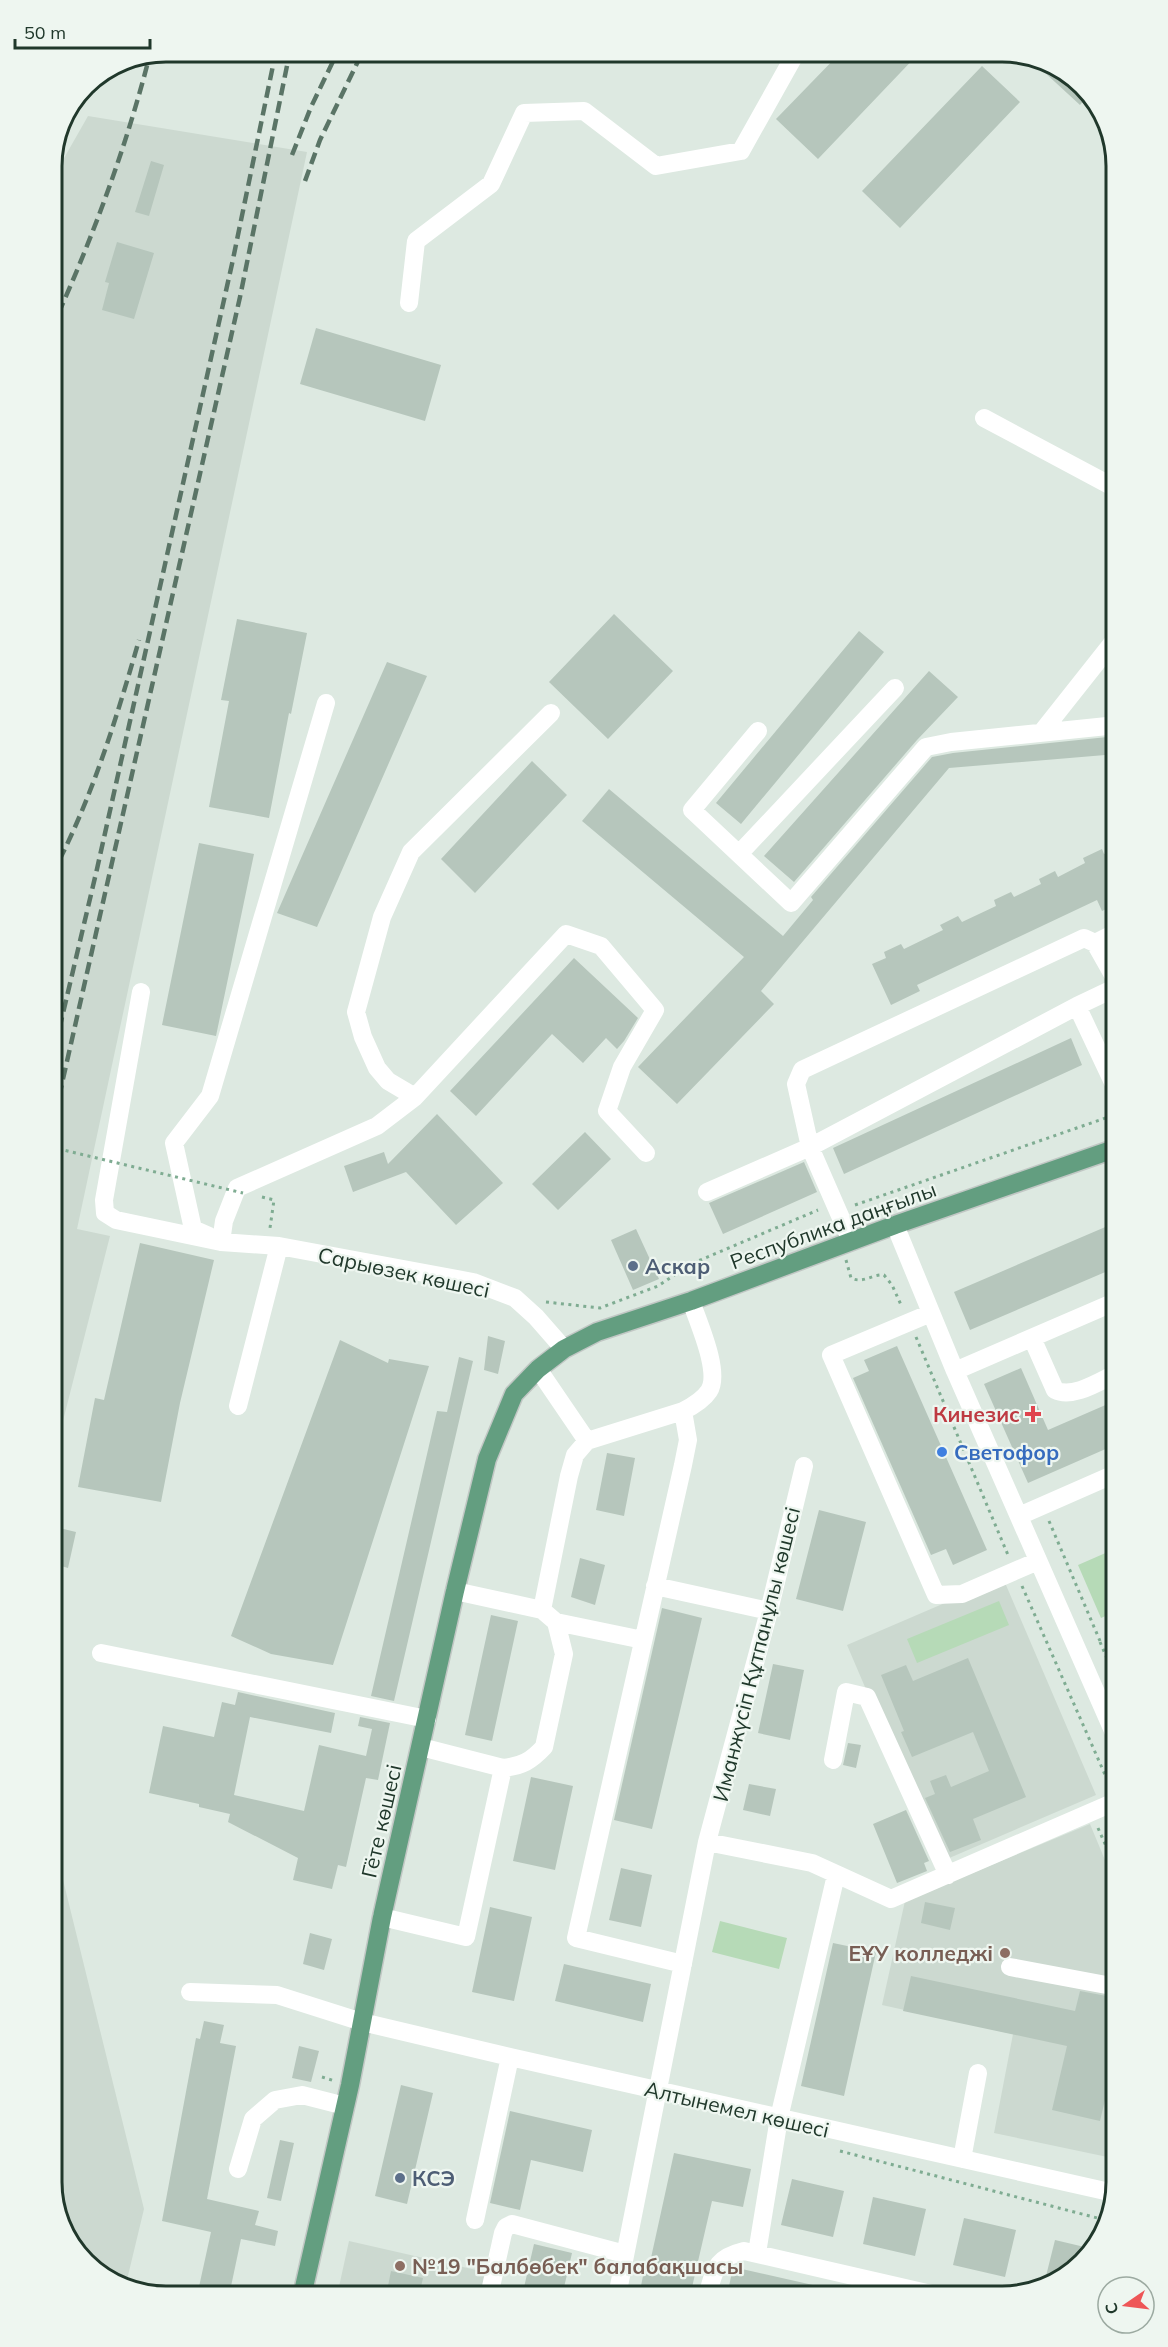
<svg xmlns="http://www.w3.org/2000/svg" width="1168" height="2347" font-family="Mulish,sans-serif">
  <rect width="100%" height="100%" fill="#dde9e1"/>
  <!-- built -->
  <path fill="#ccd9d0" d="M88,116L307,152L77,1229L110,1236L51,1468V181Z
    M1003,1578L1096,1795L940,1862L847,1645Z
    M1090,1824L1117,1889V2159L994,2133L1013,2034L882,2005L905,1901Z
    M51,1831L144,2209L126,2284L96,2272L60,2225L51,2181Z
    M349,2241L485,2272L480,2296H337Z"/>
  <!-- green -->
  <path fill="#b6dab7" d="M1117,1548V1611L1101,1618L1078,1565Z
    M999,1601L1009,1625L917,1663L907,1639Z
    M720,1921L787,1938L779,1969L712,1952Z"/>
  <!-- building -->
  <path fill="#b6c6bc" d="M842,51H921L818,159L776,119Z
    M1030,59L1072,75L1088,96L1080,105Z
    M982,66L1020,102L900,228L862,191Z
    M151,161L164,165L149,216L135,212Z
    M117,242L154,253L134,319L102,310L109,283L105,282Z
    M316,328L441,365L425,421L300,384Z
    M614,614L673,671L608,739L549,682Z
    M237,619L307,633L291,714L289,713L269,818L209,807L229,701L221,700Z
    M859,631L884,652L741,824L716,803Z
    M387,662L427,676L317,927L277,913Z
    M929,671L958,697L917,740L794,882L764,856Z
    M1117,736V754L949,768L761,991L774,1004L677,1104L638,1067L744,957L582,821L609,789L783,936L813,900L811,897L932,757L953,753Z
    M532,761L567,795L475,893L441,859Z
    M199,843L254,854L216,1036L162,1025Z
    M1102,849L1104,854L1111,851L1117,863V904L1102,911L1097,900L917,985L920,991L891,1005L872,964L886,958L884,952L901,944L904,949L943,930L940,925L958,916L962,922L996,906L994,900L1011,892L1014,897L1041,884L1039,879L1055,871L1058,877L1085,863L1083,858Z
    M574,958L638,1018L624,1041L617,1049L606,1038L583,1063L552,1034L476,1116L450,1091Z
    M1071,1038L1082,1065L844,1174L833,1148Z
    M437,1114L503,1183L456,1225L406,1172L353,1192L344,1166L384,1152L388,1164Z
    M585,1132L611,1159L558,1210L532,1184Z
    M804,1162L817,1192L723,1234L709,1203Z
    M1117,1222V1267L970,1330L954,1292Z
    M636,1229L659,1279L633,1290L611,1240Z
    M140,1243L214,1260L180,1403L161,1502L78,1487L95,1398L104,1400Z
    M488,1336L505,1341L498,1374L484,1370Z
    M340,1340L388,1363L389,1359L429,1366L333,1665L271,1654L231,1636Z
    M897,1346L987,1550L953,1565L946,1549L931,1555L853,1378L869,1371L864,1360Z
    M459,1357L473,1361L394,1701L371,1696L437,1411L447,1412Z
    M1021,1368L1048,1430L1117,1400V1444L1028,1483L984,1384Z
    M607,1453L635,1458L624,1516L596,1510Z
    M819,1510L866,1522L843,1611L796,1599Z
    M51,1526L76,1532L68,1568L51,1563Z
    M580,1558L605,1565L595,1605L571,1597Z
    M662,1608L702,1618L652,1829L614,1820Z
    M491,1615L518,1621L492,1741L465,1735Z
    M968,1658L1026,1797L973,1819L981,1840L950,1852L925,1798L935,1794L930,1781L946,1775L951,1787L989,1771L973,1732L912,1757L901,1732L904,1731L881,1675L906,1665L913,1681Z
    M773,1664L804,1670L790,1740L758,1733Z
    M238,1692L335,1713L331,1733L250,1717L234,1795L304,1811L319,1745L366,1756L372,1729L358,1726L360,1717L390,1723L378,1780L366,1778L346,1867L338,1865L332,1889L293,1880L298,1858L228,1822L230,1814L199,1807V1804L149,1793L163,1726L214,1737L222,1702L235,1705Z
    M848,1743L861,1745L856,1768L843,1765Z
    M531,1777L573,1786L555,1870L513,1861Z
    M749,1784L776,1789L770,1816L743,1810Z
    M906,1810L929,1861L924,1863L927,1871L897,1883L873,1824Z
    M621,1868L652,1875L641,1927L609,1920Z
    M925,1902L955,1908L950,1930L921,1923Z
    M490,1907L532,1917L514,2001L472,1992Z
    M310,1933L332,1939L324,1970L303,1964Z
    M833,1943L876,1952L844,2096L801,2086Z
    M564,1964L651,1984L643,2022L555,2001Z
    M911,1976L1075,2011L1080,1991L1117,1998V2085L1109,2083L1100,2121L1052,2110L1067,2046L903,2011Z
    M204,2021L224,2025L220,2043L236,2046L207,2199L259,2211L255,2225L278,2231L275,2246L241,2239L229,2296H197L211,2232L162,2221L196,2038L200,2039Z
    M299,2046L319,2051L311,2082L292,2078Z
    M401,2085L433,2093L407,2204L375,2196Z
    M510,2111L592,2130L583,2172L531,2160L520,2210L490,2203Z
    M280,2140L294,2143L281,2201L267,2198Z
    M674,2153L751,2169L743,2207L712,2201L690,2296H639L645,2266L649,2267Z
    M792,2179L844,2191L833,2237L781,2225Z
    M873,2197L926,2209L915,2256L863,2244Z
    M964,2218L1016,2230L1005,2277L953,2265Z
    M1055,2240L1093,2249L1043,2288Z
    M534,2244L572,2253L562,2296H522Z
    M733,2267L835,2290L834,2296H727Z
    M391,2271L423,2278L419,2296H386Z"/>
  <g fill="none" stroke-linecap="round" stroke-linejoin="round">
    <!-- major casing -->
    <g stroke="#c1c7c4" stroke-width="21">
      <path id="major" d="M302,2296L350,2085L382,1917L455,1591L487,1459L514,1394L538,1369L564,1349L597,1332L691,1301L895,1225L1117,1148"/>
    </g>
    <!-- path -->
    <path stroke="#7fac92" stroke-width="3" stroke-dasharray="3 4.5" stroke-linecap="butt" d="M262,1197L274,1200L270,1228
      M855,1205L1117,1114
      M846,1260L851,1278C863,1284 872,1274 884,1275L892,1285L902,1307
      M546,1302L600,1308L658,1286L691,1264L818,1210
      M916,1337L1008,1555
      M1049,1521L1100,1641
      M1022,1586L1110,1786
      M1100,1642L1117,1682
      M1098,1828L1117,1871
      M322,2077L335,2081
      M840,2151L1105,2220"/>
    <!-- minor -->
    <path stroke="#fff" stroke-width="18" d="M409,303L416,241L491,184L524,113L584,111L656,166L741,151L797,51
      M984,418L1117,489
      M758,731L692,810L791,903L926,747L951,742L1117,725
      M1041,733L1117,637
      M739,854L895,688
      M1095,943L1117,932
      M141,992L104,1200L105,1213L116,1220L221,1242L279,1246L473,1282L515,1298L536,1317L564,1349
      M1077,1006L1117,1091
      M415,1097L388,1081L377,1068L363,1037L356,1012L382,917L411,852L551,713
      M707,1192L810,1147L1077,1006L1117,987
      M895,1225L955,1371L1117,1740
      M209,1236L193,1229L174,1143L210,1096L326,703
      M851,1241L810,1147L796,1084L802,1070L1084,938L1095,943L1117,982
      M221,1242L224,1221L237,1188L377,1126L415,1097L566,934L601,946L655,1010L622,1067L607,1111L646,1153
      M931,1313L831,1355L936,1595L962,1594L1038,1561
      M1032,1338L1055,1390C1073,1399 1100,1381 1117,1373
      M955,1371L1117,1301
      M238,1406L279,1246
      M587,1441L683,1411
      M1019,1516L1117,1473
      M655,1586L769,1611
      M455,1591L542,1610
      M556,1622L643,1640
      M101,1653L427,1719
      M421,1747L503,1768
      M833,1760L846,1692L867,1697L948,1875
      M707,1842L812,1863L891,1899L1117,1801
      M382,1917L466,1937L503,1768C522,1766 531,1761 544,1747L564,1654L556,1622L542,1610L569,1476L575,1455L587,1441L538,1369
      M683,1964L576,1938L683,1465L688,1440L683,1411C693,1406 703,1400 709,1391C721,1372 698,1322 691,1301
      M1010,1967L1117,1987
      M190,1992L277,1995L362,2022L510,2057L1114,2193
      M962,2159L978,2073
      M238,2169L253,2119L275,2100L302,2095L345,2106
      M475,2220L510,2057
      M757,2253L779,2118L836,1875
      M489,2296L503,2233L506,2227L512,2224L625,2254
      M617,2296L707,1842L769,1611L804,1466
      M707,2296C715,2269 715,2258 744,2251L940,2296"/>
    <!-- major -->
    <use href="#major" stroke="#639e80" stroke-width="18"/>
    <!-- rail -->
    <path stroke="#5a7466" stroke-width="4.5" stroke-dasharray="12 6" stroke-linecap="butt" d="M292,155L311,107L338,51
      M305,181L320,140L363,51
      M51,330C91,242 126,149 150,54
      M51,876C91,802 116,720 139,640
      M51,1064L97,869L232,264L276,51
      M51,1132L240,297L290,51"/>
    <!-- path-bridge -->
    <path stroke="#7fac92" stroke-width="3" stroke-dasharray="3 4.5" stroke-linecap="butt" d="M51,1147L243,1193"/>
  </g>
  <!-- markers -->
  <g fill="#5c6f8a" stroke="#eef6f0" stroke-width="2">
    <circle cx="633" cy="1266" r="6"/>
    <circle cx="400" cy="2178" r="6"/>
  </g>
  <path fill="#e0444e" stroke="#eef6f0" stroke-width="2" d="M1030 1405h6v6h6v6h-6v6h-6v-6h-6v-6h6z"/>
  <circle fill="#3f7fe0" stroke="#eef6f0" stroke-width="2" cx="942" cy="1452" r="6"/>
  <g fill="#8d6e63" stroke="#eef6f0" stroke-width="2">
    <circle cx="1005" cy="1953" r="6"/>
    <circle cx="400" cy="2266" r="6"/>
  </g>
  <g text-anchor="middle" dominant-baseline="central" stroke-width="4.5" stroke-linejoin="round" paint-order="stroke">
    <!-- street labels -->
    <g font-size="21" fill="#20382b" stroke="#eef6f0">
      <text transform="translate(833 1225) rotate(-20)">Республика даңғылы</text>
      <text transform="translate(404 1272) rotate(12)">Сарыөзек көшесі</text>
      <text transform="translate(756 1654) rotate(-76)">Иманжүсіп Құтпанұлы көшесі</text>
      <text transform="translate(381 1821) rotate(-77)">Гёте көшесі</text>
      <text transform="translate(737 2109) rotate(13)">Алтынемел көшесі</text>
    </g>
    <!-- service labels -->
    <g font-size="21" font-weight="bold" fill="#4e5e75" stroke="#eef6f0" text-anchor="start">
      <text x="645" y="1266">Аскар</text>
      <text x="412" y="2178">КСЭ</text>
    </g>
    <!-- health labels -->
    <g font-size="21" font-weight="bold" fill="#be3a42" stroke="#eef6f0" text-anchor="end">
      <text x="1020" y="1414">Кинезис</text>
    </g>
    <!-- shop labels -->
    <g font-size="21" font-weight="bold" fill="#366cbe" stroke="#eef6f0" text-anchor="start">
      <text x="954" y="1452">Светофор</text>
    </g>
    <!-- education labels -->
    <g font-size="21" font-weight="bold" fill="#785e54" stroke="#eef6f0" text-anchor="end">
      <text x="993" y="1953">ЕҰУ колледжі</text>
      <text x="412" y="2266" text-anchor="start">№19 "Балбөбек" балабақшасы</text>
    </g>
  </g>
  <!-- crop -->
  <path d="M0 0H1168V2347H0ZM166 62H1002A104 104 0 0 1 1106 166V2182A104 104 0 0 1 1002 2286H166A104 104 0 0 1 62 2182V166A104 104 0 0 1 166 62Z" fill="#eef6f0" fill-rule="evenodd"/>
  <path fill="none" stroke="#20382b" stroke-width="3" d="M166 62H1002A104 104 0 0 1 1106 166V2182A104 104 0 0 1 1002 2286H166A104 104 0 0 1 62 2182V166A104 104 0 0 1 166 62Z"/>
  <!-- north arrow -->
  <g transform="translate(1126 2305) rotate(256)"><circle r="28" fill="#eef6f0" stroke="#9caaa1" stroke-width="1.5"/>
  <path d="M0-4.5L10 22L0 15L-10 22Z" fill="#ee5657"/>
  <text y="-9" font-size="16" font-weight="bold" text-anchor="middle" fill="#20382b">С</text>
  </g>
  <!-- scale -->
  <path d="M15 39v9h135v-9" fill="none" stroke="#20382b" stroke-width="3"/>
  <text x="24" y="39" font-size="18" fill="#20382b" stroke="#eef6f0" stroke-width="4.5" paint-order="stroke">50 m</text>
</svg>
